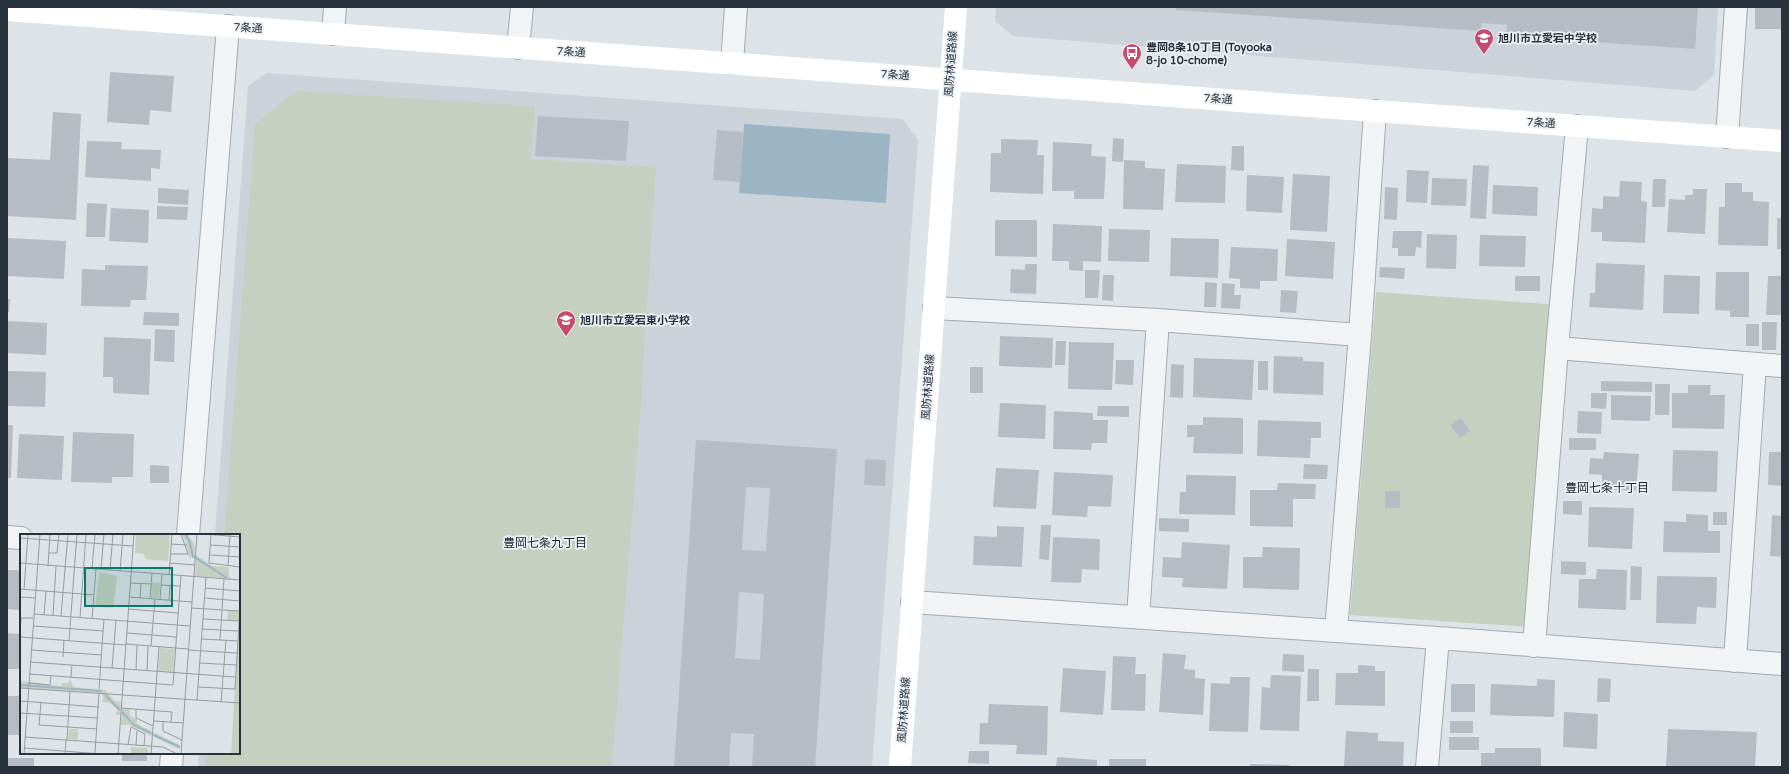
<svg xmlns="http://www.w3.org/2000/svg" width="1789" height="774" font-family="'Varela Round','Noto Sans JP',sans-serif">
  <rect width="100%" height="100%" fill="#dee3e7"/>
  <!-- built -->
  <path fill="#ccd2d9" d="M996,7H1718L1714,75L1695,91L1013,36L995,21Z
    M267,73L903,119L918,140L872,767H198L199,753H239V535H215L248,86Z"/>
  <!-- green -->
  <path fill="#c6d0c0" d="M296,91L535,106L531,159L656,167L639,432L612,767H206L207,753H239V535H224L255,124Z
    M1376,292L1549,304L1528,627L1350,615Z"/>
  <!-- water -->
  <path fill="#9bb5c5" d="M744,124L890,134L886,203L739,193Z"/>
  <!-- building -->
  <path fill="#b6bcc3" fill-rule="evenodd" d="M1176,7H1698L1695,49L1506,36L1507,25L1481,23V31L1176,10Z
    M1755,7H1782V29H1755Z
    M110,72L174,76L171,112L150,110L149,125L107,122Z
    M53,112L81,114L76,220L7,216V158L50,160Z
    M538,116L629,121L626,161L535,156Z
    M717,130L743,132L740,182L713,180Z
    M1113,138L1124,139L1123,162L1112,161Z
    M1001,139L1038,140L1037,155H1044L1043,194L990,192L991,153H1001Z
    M87,141L122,142L121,149L161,150L160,169L151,168V181L85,177Z
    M1053,142L1092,144L1091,156L1106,157L1104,199H1074V191H1052Z
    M1232,146H1244V171L1231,170Z
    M1124,160L1145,161V168L1165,169L1163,210L1123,209Z
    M1177,164L1226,166L1225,203L1175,202Z
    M1473,165L1489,166L1486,219L1470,218Z
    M1407,170L1429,171L1427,203L1406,202Z
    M1293,174L1330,176L1327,232L1290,230Z
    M1247,175L1284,177L1282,213L1246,211Z
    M1432,178L1467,179L1466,206L1431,205Z
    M1653,179H1666L1665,207H1652Z
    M1620,181L1642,182L1641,201L1647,202L1645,243L1602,241V232H1591L1592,208L1603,209V196L1619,197Z
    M1725,183H1742V192H1753V201L1769,202L1768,246L1718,245L1719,207H1725Z
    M1493,185L1538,187L1537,216L1492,214Z
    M1385,187L1398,188L1397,220L1384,219Z
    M158,188L189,190L188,205L158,203Z
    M1693,189H1707L1705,234L1667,232L1669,199L1685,200V195H1693Z
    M87,203L107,204L105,237H86Z
    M157,206L188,207L187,220L157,219Z
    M111,208L149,210L148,243L109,241Z
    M1777,218H1782V249H1777Z
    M995,220H1037V257L995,256Z
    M1053,224L1102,226L1101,262L1083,261V271L1069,270V261H1052Z
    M1109,229L1150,230L1149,262L1108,261Z
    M1393,231H1422L1421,248L1416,247L1415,256H1398V248H1392Z
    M1427,234L1457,235L1456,269L1426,268Z
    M1480,235L1526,236L1525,267L1479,266Z
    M7,238L66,241L64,279L7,276Z
    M1171,238L1219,239L1218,278L1170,276Z
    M1287,239L1335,242L1333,279L1285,276Z
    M1231,247L1278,249L1277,281H1260V289L1240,288V279L1229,278Z
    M1596,263L1645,265L1643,310L1589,307L1590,293H1595Z
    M1025,264H1037L1036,294L1010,293L1011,269L1025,270Z
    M105,265L148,266L146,300H131L130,307L81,306L82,269L105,270Z
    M1380,267L1405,268L1404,279L1379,277Z
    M1085,270H1100L1098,298H1085Z
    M1716,272H1749V317H1730V311L1715,310Z
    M1103,275H1114L1113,301L1102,300Z
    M1664,275L1700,276L1699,314L1663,313Z
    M1515,276H1540V291H1515Z
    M1768,276H1782V315H1766Z
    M1205,282L1217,283L1216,307H1204Z
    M1222,283L1235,284L1234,295H1241L1240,309L1221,308Z
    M1281,290L1298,291L1296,313L1280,312Z
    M7,299H10L9,312H7Z
    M144,312L179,313V326L143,325Z
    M7,321L47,323L46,355L7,353Z
    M1762,322H1777L1776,350H1762Z
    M1746,324H1759V346H1746Z
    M155,329L175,330L174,362L154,361Z
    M1000,336L1053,338L1052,368L999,366Z
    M104,337L151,339L149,395L113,393V377H103Z
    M1056,341H1066L1065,365H1055Z
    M1069,342L1114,343L1112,390L1068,389Z
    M1274,356L1303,357V361L1324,362L1323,395L1273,393Z
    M1194,358L1254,360L1252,400L1193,397Z
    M1116,360H1134L1133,385L1115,384Z
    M1258,361H1268V390H1258Z
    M1171,364L1184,365L1183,398L1170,397Z
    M970,367H983V393H970Z
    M7,371L46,372L45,407L7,406Z
    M1601,381L1652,382V392L1601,391Z
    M1655,384H1670L1669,415H1655Z
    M1688,385H1711L1710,395H1725L1724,429L1672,428V393H1688Z
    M1591,393H1607L1606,409L1591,408Z
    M1611,395L1651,396L1650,421L1611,420Z
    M1000,403L1046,405L1045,439L998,437Z
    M1098,406H1129V417L1097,416Z
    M1054,411L1093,413V420H1108L1107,443H1092L1091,450L1053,449Z
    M1578,411L1602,412L1601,434L1577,433Z
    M1203,417L1243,418V454L1193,453L1194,437H1187V425H1203Z
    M1461,418L1470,431L1460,438L1450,425Z
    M1258,420L1321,422V438H1311L1310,458L1257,456Z
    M7,425H13L11,478H7Z
    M73,432L134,434L133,477H112V483L71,482Z
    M19,434L64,436L62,480L17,478Z
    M1569,438H1596V450H1569Z
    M696,440L837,449L815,767H752L754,734L731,733L729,767H674ZM746,487L770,488L766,551L742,550ZM739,592L764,594L760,660L735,658Z
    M1673,450L1718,451L1717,492L1672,491Z
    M1604,452L1639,454L1636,491L1602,489V475L1589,474L1590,458L1603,459Z
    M1769,452H1782V486L1768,485Z
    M865,459L886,460L885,486L864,485Z
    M1304,464L1328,465L1327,479H1303Z
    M150,465L169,466V483H150Z
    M996,468L1039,470L1036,509L993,507Z
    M1054,472L1113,475L1111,507L1088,506L1087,517L1052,515Z
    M1186,475L1236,476L1235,515L1179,514L1180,492H1186Z
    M1278,483L1316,484L1315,499H1293V527L1250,526V490H1277Z
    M1385,491H1400V508H1385Z
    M1563,501H1582V515L1563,514Z
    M1589,507L1634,508L1632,549L1588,547Z
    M1713,512H1727V525H1713Z
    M1686,514L1708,515V531H1720V553L1663,552L1664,521L1686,522Z
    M1772,515L1782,516V557L1770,556Z
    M1159,518L1189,519V532L1159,531Z
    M1041,525H1051L1049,560L1039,559Z
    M997,526L1024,527L1022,567L973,565L974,536L997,537Z
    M1053,537L1100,539L1099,570L1082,569L1081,583L1051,582Z
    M1182,542L1230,545L1227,589L1182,587L1183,578L1162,577L1163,557L1181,558Z
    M1263,547L1300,548L1299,590L1243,588V557H1262Z
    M1561,561L1586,562V575L1561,574Z
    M1631,566L1642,567L1641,600H1630Z
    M1597,569L1627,570L1626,610L1578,608L1579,579H1596Z
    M7,570H21V593H19V610L7,609Z
    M1657,576L1717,577L1716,608L1697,607L1696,624L1656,623Z
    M7,633L21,634V669H7Z
    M1163,653L1186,655L1184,669L1195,670V678L1205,679L1203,715L1159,712Z
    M1283,654L1304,655V672L1282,671Z
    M1113,656L1136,657L1135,674H1146L1145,711L1111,710Z
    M1358,665L1375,666V671H1385V706L1335,705L1336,673H1358Z
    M1063,668L1106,671L1103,715L1060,712Z
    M1308,669H1319V701H1307Z
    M1271,675L1301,676L1299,731L1260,730L1262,687L1270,688Z
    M1230,677H1250L1248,732L1209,731L1211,683L1230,684Z
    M1598,678L1611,679L1610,702H1597Z
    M1537,679L1555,680L1554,717L1490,715L1491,684L1537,686Z
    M1451,684H1475V712H1451Z
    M7,696H21V735H7Z
    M989,704L1048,706L1047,755L1016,754L1017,745L979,744L980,723H988Z
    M1564,712L1598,714L1597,749L1563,747Z
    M1450,721H1473V733H1450Z
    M1668,729L1757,732L1755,767H1666Z
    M1346,731L1378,733V741L1404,742L1403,767H1344Z
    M1449,737H1479V750H1449Z
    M1495,748H1541V767H1481V753H1495Z
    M969,751H989V764L968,763Z
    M122,753H147V761H122Z
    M1057,757L1097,760V767H1056Z
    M7,758H34V767H7Z
    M1109,759H1146V767H1109Z
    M1250,764L1289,765V767H1250Z"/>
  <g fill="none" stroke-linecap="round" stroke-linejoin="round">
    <!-- street casing -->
    <g stroke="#a4aab1" stroke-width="24">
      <path id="street" d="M333,34L335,7
        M518,48L522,7
        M732,63L736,7
        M1727,137L1736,7
        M934,308L1158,320L1360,335
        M1557,348L1782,366
        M188,535L228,26
        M7,537L21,538
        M912,602L1438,638L1782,664
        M1138,617L1158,320
        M1336,631L1360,335L1375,111
        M1534,646L1557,348L1577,126
        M1735,661L1755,364
        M171,767L172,753
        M1427,767L1438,638"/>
    </g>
    <!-- street -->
    <use href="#street" stroke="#f1f3f5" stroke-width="22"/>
    <!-- secondary -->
    <path stroke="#fff" stroke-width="22" d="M7,10L1782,141
      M900,767L956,7"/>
  </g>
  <!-- icons -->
  <defs>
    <g id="school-pin" transform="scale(1)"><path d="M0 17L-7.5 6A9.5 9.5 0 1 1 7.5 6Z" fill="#c54a6c" stroke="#edf1f5"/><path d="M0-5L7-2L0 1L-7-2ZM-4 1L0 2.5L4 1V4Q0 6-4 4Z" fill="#fff"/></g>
    <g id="bus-pin" transform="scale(1)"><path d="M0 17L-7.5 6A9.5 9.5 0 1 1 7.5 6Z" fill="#c54a6c" stroke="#edf1f5"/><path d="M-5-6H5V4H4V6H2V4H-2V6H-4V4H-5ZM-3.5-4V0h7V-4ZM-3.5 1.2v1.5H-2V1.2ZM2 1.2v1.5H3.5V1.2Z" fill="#fff"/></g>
  </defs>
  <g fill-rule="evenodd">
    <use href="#school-pin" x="1484" y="38"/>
    <use href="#bus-pin" x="1132" y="53"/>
    <use href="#school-pin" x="566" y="320"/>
  </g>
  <g text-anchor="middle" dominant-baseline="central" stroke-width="3.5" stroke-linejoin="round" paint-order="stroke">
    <!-- street labels -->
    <g font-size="11" fill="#28323d" stroke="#edf1f5">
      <text transform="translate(248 28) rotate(4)">7条通</text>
      <text transform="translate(571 52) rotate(4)">7条通</text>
      <text transform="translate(951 64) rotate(-86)">風防林道路線</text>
      <text transform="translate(895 75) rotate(4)">7条通</text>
      <text transform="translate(1218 99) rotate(4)">7条通</text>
      <text transform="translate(1541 123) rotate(4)">7条通</text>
      <text transform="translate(928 387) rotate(-86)">風防林道路線</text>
      <text transform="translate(904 710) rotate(-86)">風防林道路線</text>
    </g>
    <!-- poi labels -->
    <g font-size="11" font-weight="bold" fill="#28323d" stroke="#edf1f5" text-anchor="start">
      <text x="1498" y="38">旭川市立愛宕中学校</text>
      <text x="1146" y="47">豊岡8条10丁目 (Toyooka<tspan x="1146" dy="13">8-jo 10-chome)</tspan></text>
      <text x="580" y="320">旭川市立愛宕東小学校</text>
    </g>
    <!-- neighbourhood labels -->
    <g font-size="12" fill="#1b232d" stroke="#edf1f5">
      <text x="1607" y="488">豊岡七条十丁目</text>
      <text x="545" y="543">豊岡七条九丁目</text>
    </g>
  </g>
  <!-- overview -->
  <g transform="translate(20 534)">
    <rect width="220" height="220" fill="#dee3e7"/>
    <path d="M116,0H150L148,27L125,25L124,20L115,19ZM161,0H168L175,12L174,25L168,22L166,8ZM176,21L193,32L209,33V42L212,45L175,42ZM79,38L97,42L93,74L75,73ZM132,48L140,49L139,64H131ZM208,76L219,77V86H207ZM220,81V220H211L214,168ZM140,114L155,115L153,138L138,137ZM50,144L53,153L85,156L95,167L101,168L100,181L95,180L98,176L90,169L82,168L84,162L79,159L0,154L1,147L41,152L42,149H49ZM102,175H110V182L117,185V190L159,211V215L109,191H101ZM49,195H58V206L48,205ZM111,213L127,214L129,220H111Z" fill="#c6d0c0"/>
    <path fill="none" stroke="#9bb5c5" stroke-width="2" d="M165,0L169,6L173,22L207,44M0,151L82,157M85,161L100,176M102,178L114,191L131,199M134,201L160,213"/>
    <path fill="none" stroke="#959ca3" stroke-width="1" d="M184,0L220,3M191,0L189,29L220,33M0,4L113,12M151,10L167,11M191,11L220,13M28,19H37L39,0M150,20H168L161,0M190,21L220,23M0,29L220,46M150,29L175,31M28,32L30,0M208,32L210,1M72,35L75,0M81,35L84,0M90,36L93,0M100,37L103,0M149,41L152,0M110,49L131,50M141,51L160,52M185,54L220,57M0,55L74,61M4,56L8,0M0,63L15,64M109,63L172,68M120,64L121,49M185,64L220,67M130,65L132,39M140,65L142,40M149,66L150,52M171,74L220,77M108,75L158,79M14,80L170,92M24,81L26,57M33,82L36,32M41,82L48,0M0,84H13M60,84L66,0M72,85L76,35M183,85L219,87M13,92L83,97M182,95L218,97M0,99L1,84M107,99L156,103M0,103L106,111M182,105L218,107M200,106L204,45M49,107L57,0M106,110L168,115M131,112L135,65M11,116L82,121M168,116L217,119M43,123L44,106M10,128L215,143M180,129L216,131M92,134L96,86M116,136L117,111M127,137L128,112M9,140L153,151L161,41M51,143L52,131M9,149L30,151L31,142M178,153L215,155L220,73M0,154L220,169M79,155L84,85M177,166L186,43M0,167L78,173M21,168L19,191L77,195M201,168L206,106M101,174L152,178L151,188M116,175V184L133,192M0,179L77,184M134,187L163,189M143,188V197L162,206M5,203L143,213L157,220M47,206L50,157M108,211L111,193L125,200L124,212M116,211L117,197M4,214L81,220M75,219L79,159M4,220L20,0M45,220L46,206M98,220L114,0M131,220L139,113M161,220L177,0"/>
    <path fill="#0f766e" fill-opacity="0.15" stroke="#0f766e" stroke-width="2" d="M65,34H152V72H65Z"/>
    <rect width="220" height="220" fill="none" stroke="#28323d" stroke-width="2"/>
  </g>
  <!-- border -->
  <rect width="1789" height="774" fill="none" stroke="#28323d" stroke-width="16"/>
</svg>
